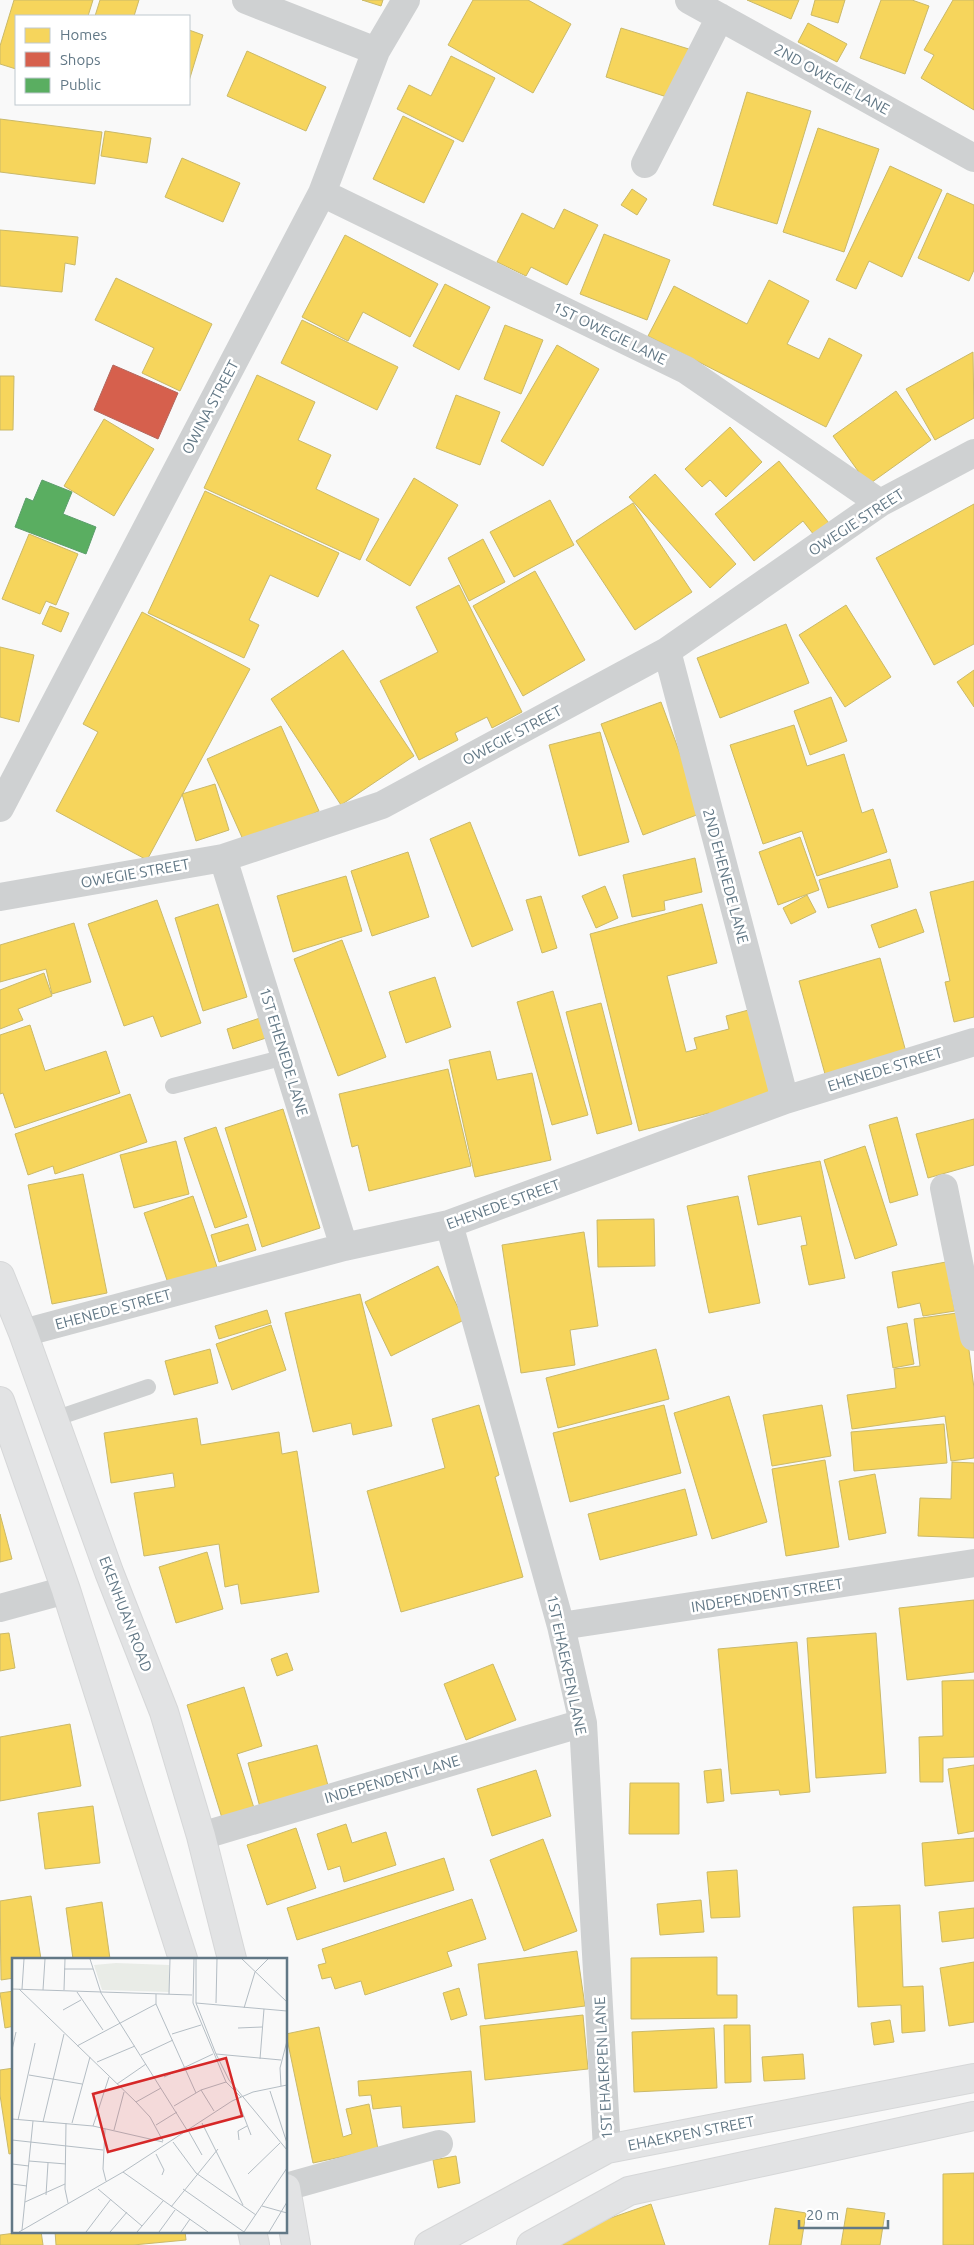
<svg xmlns="http://www.w3.org/2000/svg" width="974" height="2245" font-family="Ubuntu,sans-serif">
  <rect width="100%" height="100%" fill="#f9f9f9"/>
  <!-- homes -->
  <path fill="#f6d55c" stroke="#cab969" d="M14,0H93L88,16H16V69L0,64V46Z
    M100,0H139L134,16H95Z
    M362,0H383L381,6Z
    M473,0H528L571,24L533,93L448,45Z
    M747,0H799L791,19Z
    M815,0H845L838,23L811,15Z
    M881,0H912L929,6L905,74L860,58Z
    M953,0H974V110L921,78L934,55L924,50Z
    M808,23L847,44L837,62L798,42Z
    M621,28L692,50L676,100L606,77Z
    M189,30L203,35L189,81Z
    M247,51L326,87L306,131L227,96Z
    M451,56L495,78L463,142L397,109L409,85L431,96Z
    M747,92L811,111L777,224L713,205Z
    M403,116L454,141L424,203L373,179Z
    M0,119L102,132L95,184L0,172Z
    M818,128L879,149L844,252L783,232Z
    M105,131L151,138L147,163L101,156Z
    M182,158L240,183L223,222L165,197Z
    M890,166L942,190L902,277L869,261L856,289L836,280Z
    M632,189L647,199L637,215L621,205Z
    M947,193L974,205V270L969,281L918,258Z
    M564,209L598,225L567,285L531,267L526,276L497,262L522,213L554,229Z
    M0,230L78,237L75,265L65,263L62,292L0,286Z
    M604,234L670,260L647,320L580,294Z
    M345,235L438,284L410,337L363,312L348,341L302,317Z
    M116,278L212,324L180,391L142,373L154,348L95,320Z
    M769,280L809,301L787,344L819,359L829,338L862,355L826,427L648,336L674,286L747,324Z
    M445,284L490,307L459,370L413,346Z
    M302,320L398,367L377,410L281,363Z
    M505,325L543,340L521,394L484,379Z
    M557,345L599,369L543,466L501,441Z
    M973,352L974,418L935,440L906,389Z
    M257,375L315,402L298,440L331,455L316,489L379,519L360,560L204,488Z
    M0,376H14L13,430H0Z
    M896,391L931,440L868,485L833,436Z
    M456,395L500,412L480,465L436,448Z
    M104,419L154,449L114,516L64,486Z
    M730,427L762,462L726,497L710,480L702,487L685,469Z
    M779,461L829,523L814,535L803,521L754,561L715,514Z
    M655,474L736,564L710,588L629,497Z
    M414,478L458,505L410,586L366,560Z
    M205,491L339,553L318,597L270,575L249,620L259,625L244,658L148,613Z
    M550,500L574,545L514,577L490,532Z
    M633,503L692,592L635,630L576,541Z
    M974,504V644L934,665L876,558Z
    M29,534L78,554L56,605L46,601L40,614L2,599Z
    M483,539L505,582L469,601L448,558Z
    M535,571L585,660L523,696L473,606Z
    M459,585L522,712L492,728L487,717L455,733L458,740L419,760L380,681L438,652L416,607Z
    M846,605L891,677L845,707L799,635Z
    M50,606L69,613L61,632L42,624Z
    M142,612L250,669L147,860L56,811L98,732L83,724Z
    M786,624L809,683L720,718L697,658Z
    M0,647L34,655L19,722L0,717Z
    M343,650L414,756L341,805L271,699Z
    M974,670V707L957,682Z
    M831,697L847,741L810,755L794,711Z
    M661,702L702,813L643,835L601,724Z
    M794,725L807,766L844,754L862,813L873,809L887,852L817,876L802,831L763,844L730,745Z
    M281,726L319,811L245,844L207,759Z
    M600,732L629,842L579,856L549,745Z
    M215,784L229,830L196,841L182,794Z
    M470,822L513,930L472,947L430,839Z
    M800,837L819,890L778,905L759,852Z
    M408,852L429,917L372,936L351,871Z
    M695,858L702,892L664,901L665,910L632,917L623,875Z
    M890,859L898,887L828,908L819,880Z
    M346,876L362,931L293,952L277,896Z
    M974,881V1017L954,1022L945,982L950,981L930,892Z
    M605,886L618,918L596,928L582,896Z
    M807,895L816,912L791,924L783,908Z
    M541,896L557,948L542,953L526,900Z
    M157,900L201,1023L161,1037L153,1016L124,1026L88,924Z
    M218,904L247,997L203,1011L175,918Z
    M702,904L717,963L667,976L686,1052L697,1049L694,1038L729,1029L726,1016L756,1008L778,1093L710,1118L709,1113L639,1131L590,934Z
    M916,909L924,932L879,948L871,925Z
    M74,923L91,982L52,994L46,969L0,982V945Z
    M342,940L386,1057L338,1076L294,959Z
    M880,958L906,1052L825,1074L799,981Z
    M44,973L52,996L18,1009L23,1020L0,1029V990Z
    M435,977L451,1027L406,1043L389,992Z
    M553,991L588,1115L552,1125L517,1002Z
    M601,1003L632,1124L597,1134L566,1012Z
    M263,1017L269,1037L233,1049L227,1029Z
    M30,1025L45,1071L106,1051L120,1093L15,1128L3,1093L0,1094V1035Z
    M490,1051L497,1080L532,1073L551,1160L475,1177L449,1060Z
    M448,1069L471,1166L369,1191L358,1145L352,1147L339,1094Z
    M130,1094L147,1142L55,1174L53,1166L28,1175L15,1134Z
    M283,1109L320,1228L262,1247L225,1128Z
    M897,1117L918,1195L890,1203L869,1125Z
    M974,1119V1165L928,1178L916,1134Z
    M216,1127L247,1217L215,1228L184,1138Z
    M176,1141L189,1194L134,1208L120,1155Z
    M865,1146L897,1245L855,1259L824,1160Z
    M820,1161L845,1278L809,1285L801,1246L807,1245L801,1216L758,1225L748,1176Z
    M83,1174L107,1293L52,1304L28,1185Z
    M193,1196L217,1267L168,1283L144,1213Z
    M738,1196L760,1303L709,1313L687,1206Z
    M654,1219L655,1266L598,1267L597,1220Z
    M248,1224L256,1250L219,1262L211,1235Z
    M584,1232L598,1326L570,1330L575,1365L521,1373L502,1245Z
    M946,1262L955,1311L923,1316L920,1303L898,1308L892,1272Z
    M438,1266L464,1320L391,1356L365,1302Z
    M360,1294L392,1426L353,1435L351,1423L313,1432L285,1313Z
    M267,1310L271,1323L219,1339L215,1326Z
    M964,1312L974,1388V1458L951,1461L945,1416L852,1429L847,1395L896,1388L894,1369L920,1366L914,1319Z
    M907,1323L914,1364L893,1368L887,1327Z
    M271,1325L286,1370L232,1390L216,1344Z
    M210,1349L218,1383L174,1395L165,1361Z
    M656,1349L669,1399L558,1428L546,1378Z
    M729,1396L767,1522L712,1539L674,1413Z
    M479,1405L499,1475L495,1477L523,1577L401,1612L367,1491L445,1468L432,1419Z
    M664,1405L681,1473L570,1502L553,1433Z
    M822,1405L831,1456L772,1466L763,1415Z
    M197,1418L201,1445L279,1432L282,1454L297,1451L319,1592L241,1604L238,1584L225,1587L219,1544L144,1556L134,1493L175,1487L173,1473L111,1483L104,1433Z
    M944,1424L947,1463L854,1471L851,1432Z
    M825,1460L839,1547L786,1556L772,1469Z
    M952,1462L974,1463V1538L918,1536L920,1498L951,1499Z
    M875,1474L886,1533L849,1540L839,1481Z
    M685,1489L697,1535L600,1560L588,1514Z
    M0,1514L12,1559L0,1562Z
    M207,1552L223,1609L176,1623L159,1567Z
    M974,1600V1672L907,1680L899,1608Z
    M9,1633L15,1668L0,1671V1634Z
    M876,1633L886,1773L816,1778L807,1638Z
    M797,1642L810,1792L780,1795L779,1790L731,1794L718,1649Z
    M287,1653L293,1670L277,1676L271,1659Z
    M493,1664L516,1720L466,1740L444,1684Z
    M974,1680V1757L943,1758V1782H920L919,1737L943,1736L942,1681Z
    M244,1687L262,1746L237,1754L254,1808L222,1818L187,1705Z
    M70,1724L81,1786L0,1801V1737Z
    M317,1745L330,1793L261,1811L248,1763Z
    M974,1765V1831L958,1834L948,1769Z
    M721,1769L724,1801L707,1803L704,1771Z
    M536,1770L551,1816L492,1836L477,1789Z
    M630,1783H679V1834H629Z
    M93,1806L100,1863L45,1869L38,1813Z
    M346,1824L352,1843L386,1832L396,1865L344,1882L340,1866L328,1870L317,1834Z
    M296,1828L316,1888L267,1905L247,1845Z
    M974,1838V1881L925,1886L922,1843Z
    M543,1839L577,1931L524,1951L490,1860Z
    M444,1858L454,1890L297,1940L287,1908Z
    M737,1870L740,1917L711,1918L707,1872Z
    M31,1896L41,1959H14V1978L1,1980L0,1901Z
    M472,1899L486,1939L447,1952L452,1966L365,1995L361,1981L335,1989L331,1977L322,1979L318,1965L326,1963L322,1949Z
    M701,1900L704,1932L660,1935L657,1904Z
    M102,1902L110,1959H73L66,1908Z
    M900,1905L903,1987L923,1986L925,2031L902,2033L901,2005L858,2007L853,1907Z
    M974,1908V1938L942,1942L939,1912Z
    M577,1951L585,2006L485,2019L478,1964Z
    M717,1957V1995H737V2018L631,2019V1958Z
    M974,1962V2022L949,2026L940,1968Z
    M459,1988L467,2015L451,2020L443,1993Z
    M14,1991V2026L5,2028L0,1993Z
    M583,2015L588,2069L485,2080L480,2026Z
    M890,2020L894,2042L874,2045L871,2023Z
    M724,2025H750L751,2082L725,2083Z
    M319,2027L343,2137L352,2134L346,2109L369,2104L378,2149L313,2163L286,2034Z
    M714,2028L717,2088L634,2092L632,2032Z
    M803,2054L805,2079L764,2081L762,2057Z
    M14,2068V2153L9,2154L0,2095V2070Z
    M471,2071L475,2122L403,2128L401,2106L373,2109L371,2095L359,2096L358,2081Z
    M456,2156L460,2183L438,2188L433,2160Z
    M974,2173V2245H943V2174Z
    M651,2204L665,2245H552L550,2239Z
    M775,2208L806,2213L801,2245H769Z
    M847,2208L885,2213L880,2245H841Z
    M31,2231H41L43,2245H0V2235Z
    M55,2231H185L186,2240L133,2245H56Z"/>
  <!-- shops -->
  <path fill="#d6604d" stroke="#b3675e" d="M113,365L178,393L158,439L94,410Z"/>
  <!-- public -->
  <path fill="#5aae61" stroke="#5c9e6c" d="M42,480L72,492L63,514L96,527L86,554L15,527L26,498L33,501Z"/>
  <g fill="none" stroke-linecap="round" stroke-linejoin="round">
    <!-- secondary casing -->
    <g stroke="#d6d7d8" stroke-width="30">
      <path id="secondary" d="M0,1276L23,1333L109,1572L164,1712L201,1836L232,1959
        M0,1401L66,1590L183,1959
        M286,2188L296,2245
        M252,2231L255,2245
        M429,2245L607,2149L974,2078
        M531,2245L629,2191L974,2116"/>
    </g>
    <!-- lane -->
    <path stroke="#cfd1d2" stroke-width="16" d="M173,1086L285,1057
      M54,1419L148,1387"/>
    <!-- street -->
    <path stroke="#cfd1d2" stroke-width="28" d="M246,0L376,51
      M689,0L974,158
      M645,164L720,17
      M322,193L686,370L880,503
      M667,651L785,1100
      M0,808L322,193L376,51L406,0
      M223,858L344,1247
      M0,897L223,858L382,805L667,651L880,503L974,453
      M944,1188L974,1337
      M449,1224L561,1626L583,1723L607,2149
      M23,1333L344,1247L449,1224L785,1100L974,1042
      M0,1608L66,1590
      M561,1626L974,1563
      M201,1836L583,1723
      M286,2187L439,2144"/>
    <!-- secondary -->
    <use href="#secondary" stroke="#e2e3e4" stroke-width="28"/>
  </g>
  <g text-anchor="middle" dominant-baseline="central" stroke-width="5" stroke-linejoin="round" paint-order="stroke">
    <!-- street labels -->
    <g font-size="15" fill="#627886" stroke="#fff">
      <text transform="translate(832 79) rotate(29)">2ND OWEGIE LANE</text>
      <text transform="translate(610 333) rotate(26)">1ST OWEGIE LANE</text>
      <text transform="translate(210 407) rotate(-62)">OWINA STREET</text>
      <text transform="translate(856 522) rotate(-33)">OWEGIE STREET</text>
      <text transform="translate(512 735) rotate(-28)">OWEGIE STREET</text>
      <text transform="translate(135 873) rotate(-10)">OWEGIE STREET</text>
      <text transform="translate(726 876) rotate(75)">2ND EHENEDE LANE</text>
      <text transform="translate(284 1052) rotate(73)">1ST EHENEDE LANE</text>
      <text transform="translate(885 1069) rotate(-17)">EHENEDE STREET</text>
      <text transform="translate(503 1204) rotate(-20)">EHENEDE STREET</text>
      <text transform="translate(113 1309) rotate(-15)">EHENEDE STREET</text>
      <text transform="translate(767 1595) rotate(-9)">INDEPENDENT STREET</text>
      <text transform="translate(126 1614) rotate(69)">EKENHUAN ROAD</text>
      <text transform="translate(567 1665) rotate(78)">1ST EHAEKPEN LANE</text>
      <text transform="translate(392 1779) rotate(-16)">INDEPENDENT LANE</text>
      <text transform="translate(603 2068) rotate(-93)">1ST EHAEKPEN LANE</text>
      <text transform="translate(691 2133) rotate(-11)">EHAEKPEN STREET</text>
    </g>
  </g>
  <!-- overview -->
  <g transform="translate(12 1958)">
    <rect width="275" height="275" fill="#f9f9f9"/>
    <path d="M104,5L157,7V34L90,32L82,7Z" fill="#e9ece7"/>
    <path fill="none" stroke="#b4bdc4" stroke-width="1" d="M78,1L89,35L175,172M182,1L181,45L214,124L229,139M184,1V45L204,96L217,122L275,192M230,1L275,44M52,11H81M0,31L180,37M7,31L124,144L138,159L151,183M10,31L12,1M31,32L33,1M52,32L53,1M65,34L91,72M157,36L158,1M184,45L275,53M204,45L205,1M144,46L184,135M232,50L243,14L256,1M51,52L69,42M226,70L250,69M160,76L189,67M65,88L144,46V36M0,92L4,74M204,96L269,102M129,97L161,82M248,101L252,51M85,104L123,88M17,117L70,126M152,119L201,96M105,126L134,106M269,128L268,110L275,83M189,132L202,153M258,133L275,185M226,143L239,177M124,144L149,130M162,148L189,132L214,124M0,161L81,168L151,184M6,162L23,85M31,164L52,76M54,165L53,231L56,245M60,165L78,99M190,165L231,247M144,167L165,154M81,168L97,119M93,171L91,211L94,223M102,172L112,134M177,174L190,197M0,182L91,192M227,182L226,173L235,168M161,184L184,215L244,257M144,196L152,212L150,217M17,203L54,206M0,206L17,208M111,214L196,274M236,216L268,185M0,226L15,228M86,231L130,268M171,231L232,274M34,237L36,205M13,244L53,226M250,248L275,255M159,249L206,191M10,272L21,163M7,274L111,214L220,143L241,134L275,127M74,274L99,241M98,274L115,254M125,274L151,243M147,274L163,252M169,274L178,261M232,274L275,210M257,274L275,244"/>
    <path fill="#d62828" fill-opacity="0.15" stroke="#d62828" stroke-width="2.5" d="M214,100L230,158L96,194L81,136Z"/>
    <rect width="275" height="275" fill="none" stroke="#627886" stroke-width="2.5"/>
  </g>
  <!-- legend -->
  <rect x="15" y="15" width="175" height="90" fill="#ffffff" stroke="#c0c9cf"/>
  <rect x="25" y="28" width="25" height="15" fill="#f6d55c" stroke="#c0c9cf"/>
  <text x="60" y="40" font-size="15" fill="#627886">Homes</text>
  <rect x="25" y="52" width="25" height="15" fill="#d6604d" stroke="#c0c9cf"/>
  <text x="60" y="65" font-size="15" fill="#627886">Shops</text>
  <rect x="25" y="78" width="25" height="15" fill="#5aae61" stroke="#c0c9cf"/>
  <text x="60" y="90" font-size="15" fill="#627886">Public</text>
  <!-- scale -->
  <path d="M799 2220v8h89v-8" fill="none" stroke="#627886" stroke-width="2.5"/>
  <text x="806" y="2220" font-size="15" fill="#627886" stroke="#ffffff" stroke-width="4" paint-order="stroke">20 m</text>
</svg>
